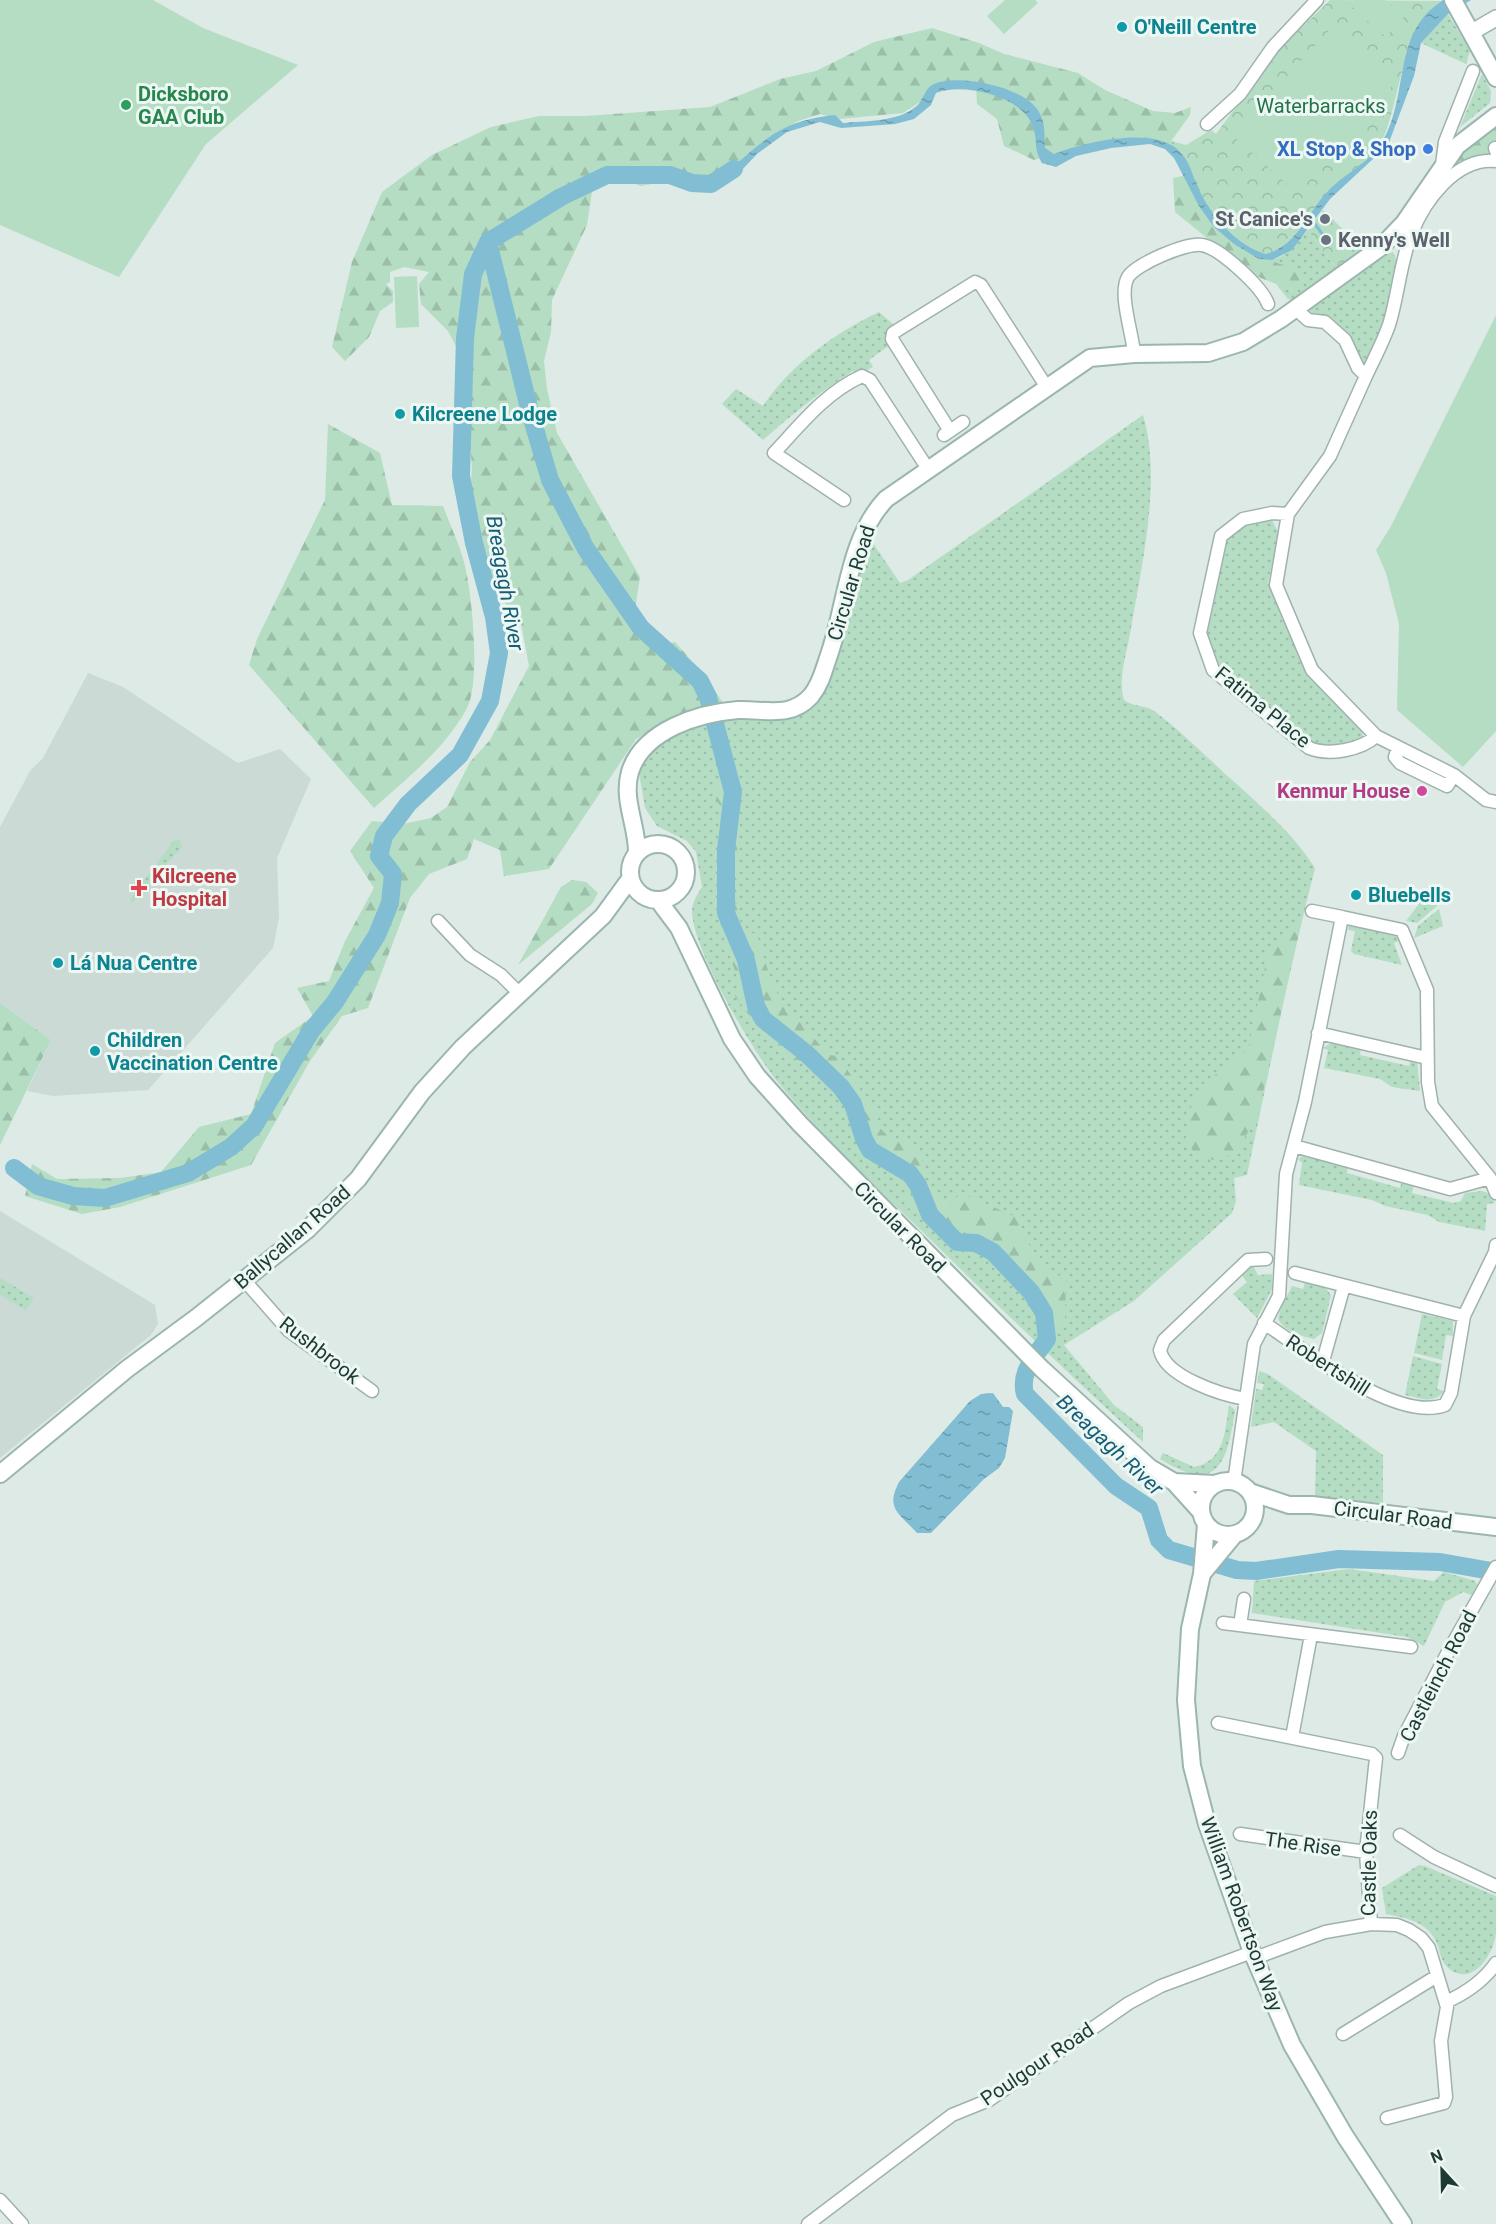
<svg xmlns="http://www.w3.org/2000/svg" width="1496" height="2224" font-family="Roboto,sans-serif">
  <defs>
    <pattern id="grass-dots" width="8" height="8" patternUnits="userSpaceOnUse" patternTransform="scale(1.5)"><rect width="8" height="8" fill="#b4ddc3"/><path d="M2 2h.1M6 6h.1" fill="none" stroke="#9abea8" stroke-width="1.8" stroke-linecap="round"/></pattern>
    <pattern id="forest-firs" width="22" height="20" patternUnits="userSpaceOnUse" patternTransform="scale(1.5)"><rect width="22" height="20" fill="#b4ddc3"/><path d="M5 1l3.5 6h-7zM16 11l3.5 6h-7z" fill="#9abea8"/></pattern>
    <pattern id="park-crowns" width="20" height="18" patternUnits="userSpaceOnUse" patternTransform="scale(1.5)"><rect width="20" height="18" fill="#b4ddc3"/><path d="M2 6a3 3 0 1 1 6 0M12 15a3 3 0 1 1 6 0" fill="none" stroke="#9abea8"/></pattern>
    <pattern id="water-ripples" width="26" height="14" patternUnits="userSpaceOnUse" patternTransform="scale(1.5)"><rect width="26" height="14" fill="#81bed3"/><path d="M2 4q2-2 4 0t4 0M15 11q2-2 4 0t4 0" fill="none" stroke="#699bac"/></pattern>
  </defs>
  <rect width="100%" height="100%" fill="#ddeae5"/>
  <!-- built -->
  <path fill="#cbdad4" d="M88,673L123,687L238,763L280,749L311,779L277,858L279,918L273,948L148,1090L53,1096L27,1091L51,1040L0,1003V827L30,771L43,758Z
    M0,1211L155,1305L158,1324L151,1335L0,1458Z"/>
  <!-- grass -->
  <path fill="url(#grass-dots)" d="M1448,14L1470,51L1466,64L1421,43Z
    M1482,74L1491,91L1490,103L1460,127Z
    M1308,230L1337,270L1293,300L1288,299L1276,284L1296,292L1279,264L1272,260L1282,256Z
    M1393,252L1398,264L1385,324L1366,369L1352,341L1325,317L1313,316L1309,309L1385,254Z
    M879,312L894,325L890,345L869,360L873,367L856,376L853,371C821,391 791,415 763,440L722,404L736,389L763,406C790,365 835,333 879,312Z
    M1143,415C1162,479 1142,563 1131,628C1128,650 1117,678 1124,700C1133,707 1146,705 1154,711C1185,734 1211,762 1240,787C1268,813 1295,836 1315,868L1292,961L1247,1175L1234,1178L1236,1201L1232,1213L1134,1301L1064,1345L1114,1405L1143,1427V1442C1071,1376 1001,1309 932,1241C879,1189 824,1139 777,1081C752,1050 693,950 692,912C692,902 697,895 702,887L696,852L687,841L657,826L645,808L639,773L646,753L661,737L696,723L740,717L779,720L798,713L826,686L839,653L866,533L900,583L908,580Z
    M1265,517L1272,520L1279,534L1268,583L1307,673L1361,728L1363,736L1360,744L1324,748L1307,742L1232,677L1227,678L1214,661L1205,626L1209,623L1225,549L1222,544C1233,528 1247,522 1265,517Z
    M175,839L180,840L182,847L132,903L130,899Z
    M1428,892L1438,905L1417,923L1406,921Z
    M1439,909L1443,926L1414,938L1418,926Z
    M1355,923L1399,936L1401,940L1394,943L1402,965L1354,954L1351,951L1355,931L1348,930L1349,925L1354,926Z
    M1334,1041L1361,1047L1360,1055L1409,1066L1411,1059L1417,1061L1420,1091L1392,1087L1380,1079L1324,1068L1328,1050L1323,1048Z
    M1306,1154L1348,1165L1347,1173L1400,1188L1402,1181L1414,1184L1412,1193L1454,1203L1461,1201L1465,1193L1482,1191L1490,1194L1495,1203L1487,1204L1485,1231L1439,1222L1428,1215L1385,1206L1372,1200L1299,1185L1302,1163L1298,1159Z
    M1249,1265L1253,1266L1258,1275L1272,1274V1289L1257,1318L1233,1294L1247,1282L1240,1273Z
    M0,1278L34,1298L26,1310L0,1295Z
    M1305,1282L1324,1286L1331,1295L1322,1333L1314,1339C1301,1336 1285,1332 1278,1319L1281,1308L1292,1286L1303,1289Z
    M1422,1314L1453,1321V1336L1446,1335L1442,1360L1414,1353Z
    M1413,1356L1442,1364L1437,1389L1444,1391C1433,1405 1420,1398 1405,1395Z
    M1259,1371L1268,1374L1383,1455V1503L1315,1497L1316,1451L1274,1422L1251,1427L1256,1389L1262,1390L1264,1384L1257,1383Z
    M1229,1405L1235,1410C1227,1464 1218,1495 1160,1459L1163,1453L1194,1467C1225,1461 1225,1431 1229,1405Z
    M1349,1569L1434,1581L1444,1572L1475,1581L1477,1585L1471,1595L1463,1592L1445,1602L1424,1646L1407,1637L1252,1613L1254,1581Z
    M1419,1865L1425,1866L1496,1896C1496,1908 1496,1921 1496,1933C1494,1953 1474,1986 1451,1970C1442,1964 1441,1956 1438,1946C1430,1922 1407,1918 1386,1914L1382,1888Z"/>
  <!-- forest -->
  <path fill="url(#forest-firs)" d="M932,28L979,43L1004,54L1078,73L1105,90L1153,111L1175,113L1191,107L1190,115L1169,144C1127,128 1075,147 1034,160L1004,146L997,119L977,104L976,85L938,83L923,100L903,113L839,119L820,114L798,121L762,145L736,169L707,182L672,180L641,186L609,174L592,191L587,225L552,300L551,332L544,361L547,389L557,433L640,577L636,603L637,632L661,645L675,642L706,677L725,706L672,719L636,739L549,869L504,876L500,850L474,839L467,859L429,874L410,898L368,1008L342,1016L310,1061L251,1165L120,1207L82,1214L25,1196L32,1164L57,1179L121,1178L161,1172L199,1127L251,1114L275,1043L313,1016L297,988L329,981L345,941L374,888L350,851L372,821L403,824L431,818L447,807L470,762L490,740L529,666L521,623L501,598L485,561L470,496L472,467L463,360L448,331L421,304L419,284L429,272L404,267L390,272V282L386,284L393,291V302L380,311L369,337L345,361L332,347L352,262L382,192L432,155L491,127L539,116H586L710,107L780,79L816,71L874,42Z
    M1496,128V145H1490L1489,155L1457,170L1455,163C1464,150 1480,131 1496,128Z
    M1198,173L1273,252L1275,262C1291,270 1290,255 1302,278L1296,292L1251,274L1175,212L1173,178Z
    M328,424L380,453L392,505L443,506C450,525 459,543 464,562C472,591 481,682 467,708C445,749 408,777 374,808L249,665L257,639L325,500Z
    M717,783L738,803L737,866L730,882L741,924L758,937L772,984L786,1007L829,1055L838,1056L876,1113L880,1128L893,1141L909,1142L920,1152L926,1180L946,1206L958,1196L966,1195L1020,1219L1021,1234L1052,1275L1066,1276L1065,1320L1052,1333L1041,1300L1008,1262L980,1240L950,1230L908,1208C907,1192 902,1178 901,1161L860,1144L857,1138L856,1097L839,1076L818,1072L770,1044L735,996L739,983L721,929L718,883L721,807L711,791Z
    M572,880L586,882L598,893L592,904L518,965L561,887Z
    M1303,916L1257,1118L1236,1151L1217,1161L1194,1154L1186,1136L1188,1113L1203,1084L1248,1050L1268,953Z
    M0,1003L51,1040L0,1145Z"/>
  <!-- park -->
  <path fill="url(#park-crowns)" d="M1330,0L1441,1C1400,29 1402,98 1382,141C1372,162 1344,174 1329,191C1308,212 1296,246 1266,254L1253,250L1211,213L1182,153L1169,144L1171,141L1186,145L1211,130L1216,134L1276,53Z
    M1323,210L1364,250L1337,270L1308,230Z"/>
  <!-- garden -->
  <path fill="#b4ddc3" d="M0,0H153L203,28L298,65L206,144L119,277L0,225Z
    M1005,0H1035L1038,3L1004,34L987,16Z
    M1354,0H1385L1404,17L1386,37L1350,5Z
    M1329,30L1392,86L1296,192L1233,136Z
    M417,276L419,327L396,328L394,277Z
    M1496,315V731L1463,767L1397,710L1399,624L1386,573L1376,550L1390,528Z"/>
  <!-- water -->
  <path fill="url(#water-ripples)" d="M1443,0H1471L1448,14L1421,43L1414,76L1388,145L1330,199L1292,250L1272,260L1259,259L1234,244L1214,227L1199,206L1174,158L1165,149L1150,144L1111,148L1076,156L1056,167L1042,163C1033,148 1038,141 1033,127C1023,96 963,82 936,93L931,105L914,119L895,124L841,128L820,122L787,132L757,154L741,171L716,185L715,181C762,146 771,122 835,115L843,123C865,121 896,122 914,108C924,102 923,89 934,84C958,73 1026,87 1039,112C1046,124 1044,135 1045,148L1054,154C1085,142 1159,124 1182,154C1190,163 1193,177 1198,188C1211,215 1236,246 1266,254C1297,246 1308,211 1329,190C1345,174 1369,162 1381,144C1411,95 1390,34 1443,0Z
    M993,1393L1003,1407H1009L1013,1411L1005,1458L999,1468L984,1479L931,1533H917C899,1513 885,1509 899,1482L970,1401L981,1394Z"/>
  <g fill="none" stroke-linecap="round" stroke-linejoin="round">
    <!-- stream -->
    <path stroke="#81bed3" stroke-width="3" d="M1312,220L1323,235"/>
    <!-- river -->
    <path stroke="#81bed3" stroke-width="18" d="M488,242L530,412L550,480L586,549L641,628L700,681L708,697L733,792L726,850V913L746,960L756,1006L763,1019L807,1054L841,1087L853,1104L864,1139L870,1150L910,1174L918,1185L930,1215L957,1242L976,1243L993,1252L1031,1292L1044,1313L1047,1339C1035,1357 1019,1372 1025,1394L1116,1486L1149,1508L1159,1540L1169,1550L1237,1570L1256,1571L1339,1559L1440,1562L1496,1572
      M14,1168L38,1186L73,1196L105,1198L188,1173L231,1147L254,1126L311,1031L335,1002L377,935L390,903L393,874L379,856L384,836L408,804L460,755L490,701L499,653L494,617L474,543L461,476L465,338L473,274L488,242L561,197L607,175H670L692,183L711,184L734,169"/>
    <!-- minor casing -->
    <g stroke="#a0b2ad" stroke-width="15">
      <path id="minor" d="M1207,124L1240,94L1273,47L1317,0
        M1495,148L1496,151
        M1442,165L1445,142L1473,71
        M1134,354C1133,334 1118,294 1128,277C1136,264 1187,242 1202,245C1220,248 1262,287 1268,304
        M1366,376C1374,359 1383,342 1389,325C1398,296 1400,264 1411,235C1424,201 1456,157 1496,161
        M950,431L892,339L893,333L975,282L981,285L1046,386
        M944,435L963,422
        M844,500L774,453C801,424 825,393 862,376L870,380L928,469
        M1288,514L1330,456L1366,376L1358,368L1345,340L1325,322L1308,320L1296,309
        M1376,736L1312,670L1276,585L1288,514L1272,513L1243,519L1221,536L1200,633L1213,670L1309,748C1329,756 1361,750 1376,736L1454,775L1486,800L1496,802
        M1398,747L1395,757L1400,763L1447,786L1454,775
        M1312,911L1342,917
        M438,921L470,955L501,975L520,994
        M1318,1033L1427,1058
        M1294,1146L1450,1189L1490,1178
        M1295,1273L1464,1316
        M245,1281L289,1331L372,1391
        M1264,1323C1305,1350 1396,1423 1445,1405L1451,1393L1464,1316L1495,1252L1496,1245
        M1323,1361L1344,1286
        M1246,1399C1222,1395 1165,1377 1160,1350L1164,1340L1248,1260L1266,1259
        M1234,1482L1254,1344L1279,1296L1286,1174L1305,1102L1342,917L1402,930L1427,990L1428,1082L1432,1106L1490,1178L1496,1193
        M1223,1623L1411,1647
        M1240,1625L1244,1599
        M1218,1723L1372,1754L1376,1758L1366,1852L1371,1924L1325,1932L1255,1958
        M1292,1737L1311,1635
        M1398,1753L1404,1736L1448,1652L1496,1567
        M1240,1834L1366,1852
        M1400,1835L1434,1857L1496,1886
        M1371,1924L1397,1925L1409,1930L1421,1938L1429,1948L1447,2007L1441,2041L1446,2097L1444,2103L1387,2118
        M1446,2002C1466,1993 1483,1982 1496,1963
        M1343,2034L1437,1976
        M0,2200L22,2224
        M808,2224L952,2115L989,2100L1129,2003L1161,1986L1252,1952"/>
    </g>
    <!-- tertiary casing -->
    <g stroke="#a0b2ad" stroke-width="18">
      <path id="tertiary" d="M1472,32L1496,18"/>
    </g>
    <!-- secondary casing -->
    <g stroke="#9bb6af" stroke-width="20">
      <path id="secondary" d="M1453,0L1496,78
        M630 872a28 28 0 1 1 56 0a28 28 0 1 1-56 0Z
        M637,852C637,825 622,799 630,772C643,730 699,713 738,710C765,709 790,719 811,696C821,684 824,669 829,655C847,603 848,539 886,499L1090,358L1134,354L1208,353L1243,342L1281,319L1381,247L1404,223L1457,146L1496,116
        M658,900L679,928L732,1039L757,1076L800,1124L1042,1369L1150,1468L1174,1482L1201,1512
        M0,1474L127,1369L196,1318L307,1230L358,1179L422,1092L463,1047L603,916L630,879
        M1201 1508a27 27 0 1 1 54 0a27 27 0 1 1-54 0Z
        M1174,1482L1215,1484
        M1250,1492L1289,1505H1312L1496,1527
        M1206,1524L1202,1574L1190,1629L1186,1700L1192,1766L1207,1824L1252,1952L1292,2045L1345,2136L1403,2224
        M1202,1574L1235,1534"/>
    </g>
    <!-- minor -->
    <use href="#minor" stroke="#fff" stroke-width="12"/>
    <!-- tertiary -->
    <use href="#tertiary" stroke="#fff" stroke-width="15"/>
    <!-- secondary -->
    <use href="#secondary" stroke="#fff" stroke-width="16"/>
  </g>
  <!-- markers -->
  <g fill="#0f9aa8" stroke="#edf7f3" stroke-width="2">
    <circle cx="1122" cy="27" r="6"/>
    <circle cx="400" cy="414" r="6"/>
    <circle cx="1356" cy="895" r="6"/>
    <circle cx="58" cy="963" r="6"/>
    <circle cx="95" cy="1051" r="6"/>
  </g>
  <circle fill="#2e9e5b" stroke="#edf7f3" stroke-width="2" cx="126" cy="105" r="6"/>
  <circle fill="#3f7fe0" stroke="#edf7f3" stroke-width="2" cx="1428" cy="149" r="6"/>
  <g fill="#6b7280" stroke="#edf7f3" stroke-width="2">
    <circle cx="1325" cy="219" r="6"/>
    <circle cx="1326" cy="240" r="6"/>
  </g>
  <circle fill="#d1479c" stroke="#edf7f3" stroke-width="2" cx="1422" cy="791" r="6"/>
  <path fill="#e0444e" stroke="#edf7f3" stroke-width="2" d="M136 879h6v6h6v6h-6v6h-6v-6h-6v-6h6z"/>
  <g text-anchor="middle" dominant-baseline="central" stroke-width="6" stroke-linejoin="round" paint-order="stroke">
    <!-- culture labels -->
    <g font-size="20" font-weight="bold" fill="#0d838f" stroke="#edf7f3" text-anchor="start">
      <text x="1134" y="27">O'Neill Centre</text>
      <text x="412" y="414">Kilcreene Lodge</text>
      <text x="1368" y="895">Bluebells</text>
      <text x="70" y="963">Lá Nua Centre</text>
      <text x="107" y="1040">Children<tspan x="107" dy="23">Vaccination Centre</tspan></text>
    </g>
    <!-- leisure labels -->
    <g font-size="20" font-weight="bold" fill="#27864d" stroke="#edf7f3" text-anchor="start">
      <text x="138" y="94">Dicksboro<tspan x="138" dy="23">GAA Club</tspan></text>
    </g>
    <!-- park labels -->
    <g font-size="20" fill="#26724b" stroke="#edf7f3">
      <text x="1321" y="106">Waterbarracks</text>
    </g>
    <!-- shop labels -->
    <g font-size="20" font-weight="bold" fill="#366cbe" stroke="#edf7f3" text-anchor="end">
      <text x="1416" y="149">XL Stop &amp; Shop</text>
    </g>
    <!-- worship labels -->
    <g font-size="20" font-weight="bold" fill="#5b616d" stroke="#edf7f3" text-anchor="end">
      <text x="1313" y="219">St Canice's</text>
      <text x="1338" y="240" text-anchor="start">Kenny's Well</text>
    </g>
    <!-- street labels -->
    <g font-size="20" fill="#1e3a35" stroke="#edf7f3">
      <text transform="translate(851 583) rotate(-73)">Circular Road</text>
      <text transform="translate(1263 707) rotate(39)">Fatima Place</text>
      <text transform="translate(900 1227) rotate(45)">Circular Road</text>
      <text transform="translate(292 1237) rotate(-41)">Ballycallan Road</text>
      <text transform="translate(320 1350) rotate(38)">Rushbrook</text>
      <text transform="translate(1328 1365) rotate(33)">Robertshill</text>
      <text transform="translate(1393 1515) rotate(7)">Circular Road</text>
      <text transform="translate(1438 1676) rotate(-63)">Castleinch Road</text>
      <text transform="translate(1303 1844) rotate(8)">The Rise</text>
      <text transform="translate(1369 1863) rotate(-89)">Castle Oaks</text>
      <text transform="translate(1242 1914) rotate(70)">William Robertson Way</text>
      <text transform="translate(1037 2064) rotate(-34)">Poulgour Road</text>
    </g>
    <!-- hotel labels -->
    <g font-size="20" font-weight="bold" fill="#b23c85" stroke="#edf7f3" text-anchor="end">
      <text x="1410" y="791">Kenmur House</text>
    </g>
    <!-- health labels -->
    <g font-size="20" font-weight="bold" fill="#be3a42" stroke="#edf7f3" text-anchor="start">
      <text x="152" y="876">Kilcreene<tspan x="152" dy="23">Hospital</tspan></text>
    </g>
    <!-- water labels -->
    <g font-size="21" font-style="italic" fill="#165d78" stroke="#edf7f3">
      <text transform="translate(505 583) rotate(80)">Breagagh River</text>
      <text transform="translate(1110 1445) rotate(43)">Breagagh River</text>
    </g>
  </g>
  <!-- north arrow -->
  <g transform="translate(1442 2170) rotate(338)" stroke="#edf7f3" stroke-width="4.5" paint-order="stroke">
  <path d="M0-4.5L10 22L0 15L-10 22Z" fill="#1e3a35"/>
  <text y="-9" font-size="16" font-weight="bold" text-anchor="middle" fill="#1e3a35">N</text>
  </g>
</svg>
